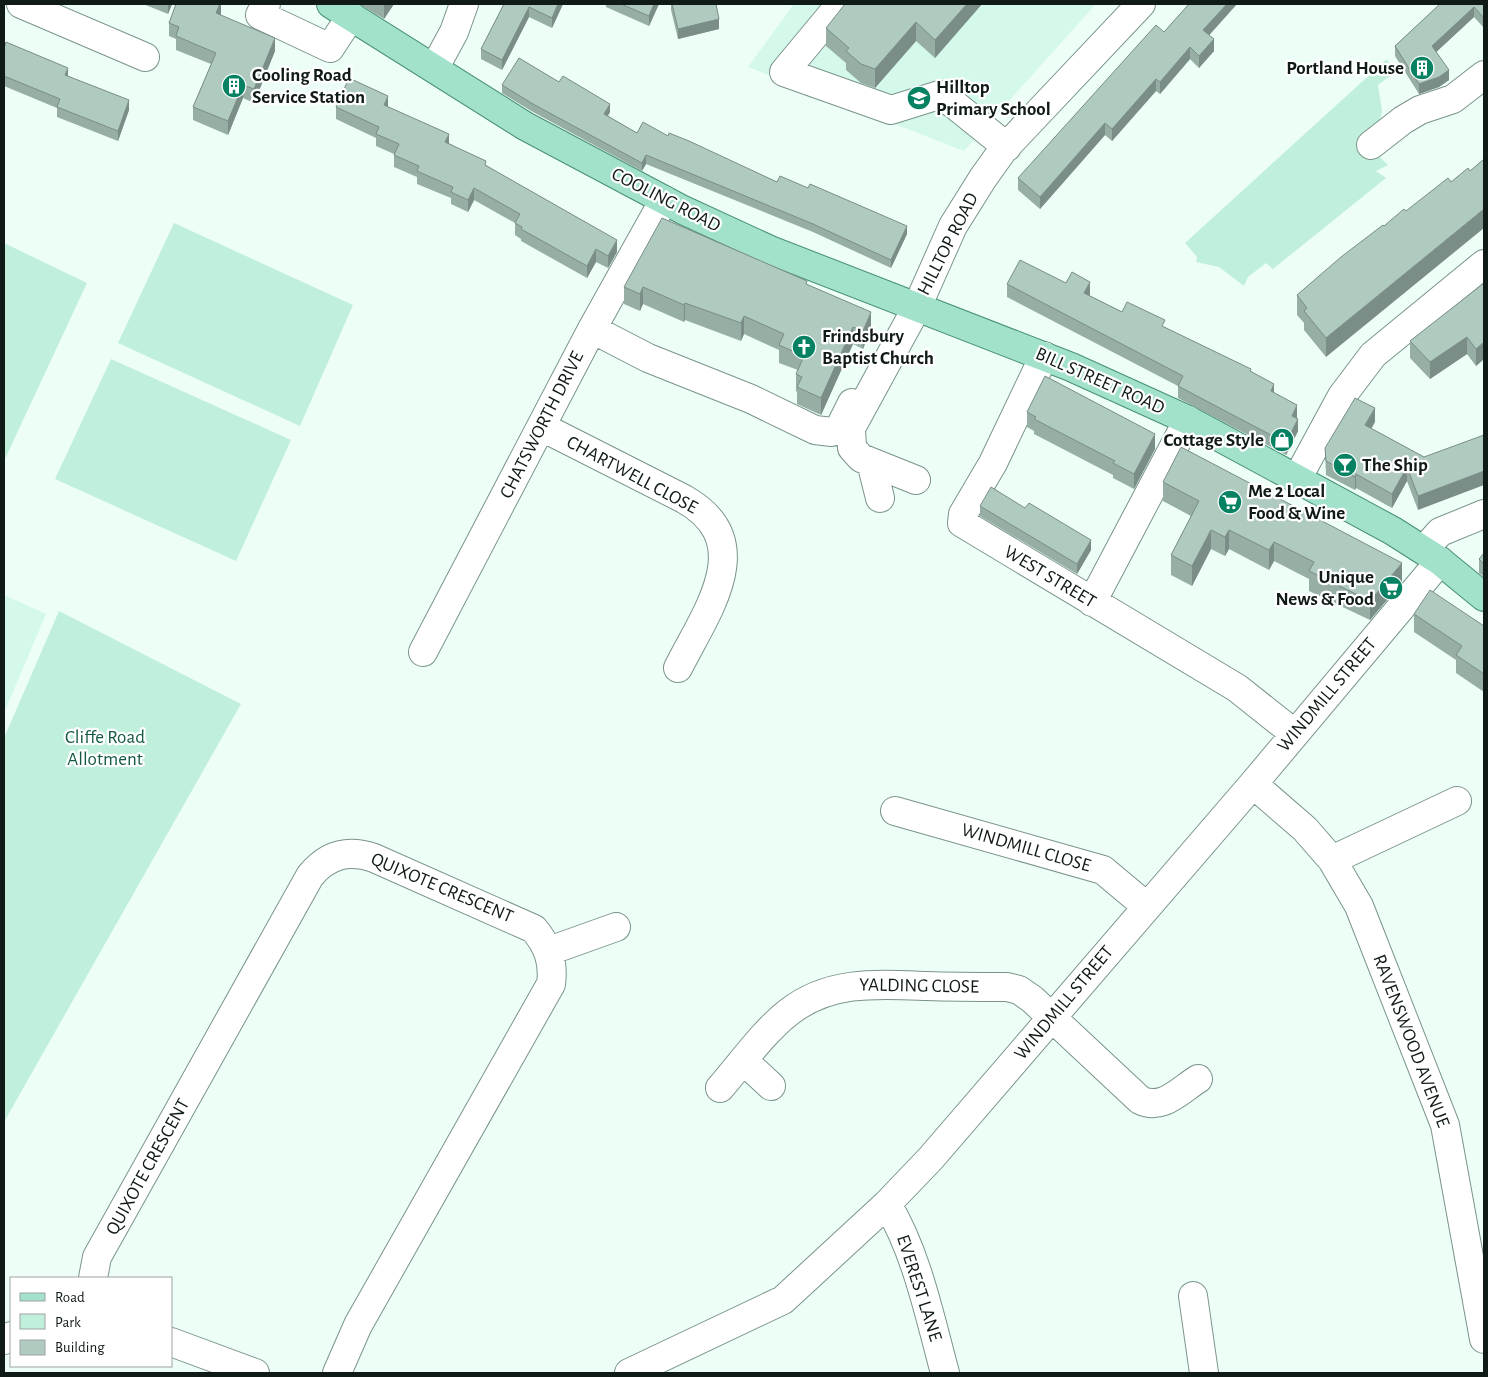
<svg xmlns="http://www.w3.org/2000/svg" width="1488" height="1377" font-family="'Alegreya Sans',sans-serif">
  <rect width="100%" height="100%" fill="#edfef6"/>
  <!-- built -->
  <path fill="#d4f9ea" d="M794,4H1096L964,151L748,67Z
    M4,595L46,614L4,713Z"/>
  <!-- green -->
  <path fill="#c0f0dc" d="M1387,59L1394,73L1378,85L1382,111L1379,126L1361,139L1388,165L1376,171L1386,178L1273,269L1266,263L1248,277L1244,286L1219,267L1196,262L1197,257L1185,243Z
    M174,223L353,305L300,426L118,343Z
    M4,243L87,283L4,461Z
    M111,359L291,440L236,561L55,479Z
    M59,611L241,704L4,1122V738Z"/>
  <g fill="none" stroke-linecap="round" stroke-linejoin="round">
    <!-- minor casing -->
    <g stroke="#7a9489" stroke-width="30">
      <path id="minor" d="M21,4L145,57
        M266,4L260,15L330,48L351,16
        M833,13L784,72L891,110L939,95L955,105L1007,147
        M435,67L454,32L464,4
        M1371,145L1403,120L1420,110L1453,99L1484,75
        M592,329L648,358L751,399L815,430L832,432L840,427L852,403
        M1044,356L993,463L963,514L962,523L1237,688L1295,734
        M542,427L684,499C760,542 706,612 678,668
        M871,462L880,498
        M1297,479L1342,396L1373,355L1484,264
        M916,480L861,458L852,448L851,428L917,307L953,226L983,178L1003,150L1141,4
        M1424,550L1440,532L1484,514
        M1092,602L1188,420
        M423,652L592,329L664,200
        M1253,784L1305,829L1332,860L1359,906L1445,1125L1484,1339
        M895,811L1103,870L1146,906
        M1332,860L1457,801
        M549,951L616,927
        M744,1061L771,1086
        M720,1088C741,1064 764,1031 789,1012C830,980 878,984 927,986C953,987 980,987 1007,987L1019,990L1032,999L1140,1100C1162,1111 1179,1091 1198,1079
        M887,1204C917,1253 930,1318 945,1373
        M93,1278L97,1257L310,876C327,855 348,849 374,858L534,929C548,946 554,962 551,984L358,1325L337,1373
        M1193,1296L1204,1373
        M4,1340L11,1336
        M171,1342L255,1373
        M629,1373L783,1300L887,1204L931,1158L1253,784L1440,561"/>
    </g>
    <!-- major casing -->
    <g stroke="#478f76" stroke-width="30">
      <path id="major" d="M331,4L525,126L683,210L770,250L1071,367L1188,420L1393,531L1440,561L1484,597"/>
    </g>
    <!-- minor -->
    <use href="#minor" stroke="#fff" stroke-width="28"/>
    <!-- major -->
    <use href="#major" stroke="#a2e2cb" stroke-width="28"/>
  </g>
  <!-- wall -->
  <path fill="#96aea4" d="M143,4H172L168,14Z
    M221,4V15L275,51L254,103L243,98L228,135L193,120V107L211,64L176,50V39L169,36V23Z
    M359,4H394L384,19Z
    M504,4H563L552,28L529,17L502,70L481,59V49Z
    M606,4H659L649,26L606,7Z
    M671,4H716L719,29L678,39L671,10Z
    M982,4L935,58L916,41L875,88L861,83L846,70V63L826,46V28Z
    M1189,4H1237L1209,35L1214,51L1199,68L1190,59L1160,94L1156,91L1112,141L1105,135L1040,209L1018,190V178L1164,32Z
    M1440,4H1484V28L1474,17L1436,52L1449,80L1439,87L1419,94L1395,56V46Z
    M4,48L68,76L129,110L118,141L57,117V108L4,86Z
    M559,82L610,112L608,116L637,133L668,136L777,182L907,234L891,268L813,232L646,164L642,171L533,112L502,93V85Z
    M336,107H388L486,165L617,252L608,268L596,262L587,278L521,241V239L515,235V223L474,200L468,212L451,204V198L417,184V177L394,167V154L376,146V138L336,119Z
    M1451,182L1326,357L1304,330V323L1297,315V295L1384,226Z
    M1066,283L1090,294V296L1122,312L1165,328L1251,372L1274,393L1297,417L1298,431L1286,455L1178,398V386L1007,297V284Z
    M1484,283V359L1476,366L1467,354L1430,379L1410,358V341Z
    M807,284L871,329L863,349L853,344L821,415L797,404V392L796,391V374L798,370L779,363V350L744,334L741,341L685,320L684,322L643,304L640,311L624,304V287Z
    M1027,412L1155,449L1134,489L1113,478V475L1034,434V431L1027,427Z
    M1375,422L1371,429L1424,457L1418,510L1407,481L1392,508L1356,488L1355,490L1326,475L1325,448Z
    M1163,482L1402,582L1370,620L1309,591V579L1274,561L1269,570L1229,549L1225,556L1211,549L1192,586L1171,575V555L1191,516L1163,501Z
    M980,506L1091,550L1077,574L980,516Z
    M1484,553V577L1479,573V559Z
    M1414,614L1484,626V692L1456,673V660L1414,632Z"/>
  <!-- shaded-wall -->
  <path fill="#7a8d86" d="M168,4H172L168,14Z
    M220,4H221V16L216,13Z
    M384,4H394L384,19Z
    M558,4H563L552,28V18Z
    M654,4H659L649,26V16Z
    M967,4H982L935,58V40Z
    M1227,4H1237L1203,42V30Z
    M529,7V17L502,70V60Z
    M1474,7V17L1432,56V46Z
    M719,19V29L678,39V29Z
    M916,22V41L875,88V69Z
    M275,38V51L254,103V89Z
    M1214,39V51L1199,68V56Z
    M1190,47V59L1160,94V82Z
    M68,68V78L65,75Z
    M1449,70V80L1439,87L1419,94V84Z
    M1156,79V91L1112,141V129Z
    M243,85V98L228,135V121Z
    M388,96V108L384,105Z
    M129,100V110L118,141V131Z
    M610,104V112L604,122V114Z
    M1105,123V135L1040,209V197Z
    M449,134V146L445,142Z
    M646,155V164L642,171V163Z
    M474,188V200L468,212V200Z
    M1484,209V228L1326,357V338Z
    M907,226V234L891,268V260Z
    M617,240V252L608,268V256Z
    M596,249V262L587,278V266Z
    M1090,282V294L1084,306V293Z
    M643,287V304L640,311V294Z
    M685,303V320L684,322V305Z
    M871,312V329L863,349V331Z
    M744,316V334L741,341V323Z
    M853,327V344L821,415V398Z
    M1467,337V354L1430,379V362Z
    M1484,342V359L1476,366V349Z
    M1274,384V397L1271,391Z
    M1297,405V417L1292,428V416Z
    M1375,408V422L1365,439V425Z
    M1298,419V431L1286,455V443Z
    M1155,434V449L1134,489V474Z
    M1407,467V481L1392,508V494Z
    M1484,471V485L1418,510V496Z
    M1356,474V488L1355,490V477Z
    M1211,530V549L1192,586V566Z
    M1229,530V549L1225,556V537Z
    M1091,540V550L1077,574V564Z
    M1274,542V561L1269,570V550Z
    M1402,563V582L1370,620V601Z"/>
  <!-- building -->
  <path fill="#afcabf" stroke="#7a8d86" d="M176,4H220L216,13L275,38L254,89L243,85L228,121L193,107L216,53L176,36L179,27L169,23Z
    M504,4H558L552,18L529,7L502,60L481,49Z
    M621,4H654L649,16Z
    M672,4H716L719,19L678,29Z
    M845,4H967L935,40L916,22L875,69L861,64L846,51L849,48L826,28Z
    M1189,4H1227L1203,30L1214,39L1199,56L1190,47L1160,82L1156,79L1112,129L1105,123L1040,197L1018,178L1156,25L1164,32Z
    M1440,4H1484V18L1474,7L1432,46L1449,70L1439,77L1419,84L1395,46Z
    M6,42L68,68L65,75L129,100L118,131L57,107L60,99L4,76V48Z
    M519,58L559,82L563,76L610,104L604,114L637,133L643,122L668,136L669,133L689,141L777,182L780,176L808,188L810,184L907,226L891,260L813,224L646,155L642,163L533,104L502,85Z
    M349,78L388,96L384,105L449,134L445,142L486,161L485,165L617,240L608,256L596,249L587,266L521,229L522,227L515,223L520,214L474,188L468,200L451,192L453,187L417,171L419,166L394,155L399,144L376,134L379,127L336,107Z
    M1484,159V209L1326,338L1304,311L1307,308L1297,295L1341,257L1383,225L1384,226L1404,209L1406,211L1448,178L1451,182L1468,168L1470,171Z
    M662,218L807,281L806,284L871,312L863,331L853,327L821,398L797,387L802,377L796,374L804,356L779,345L784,334L744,316L741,323L685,303L684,305L643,287L640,294L624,287Z
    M1020,260L1066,283L1072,272L1090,282L1084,293L1122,312L1127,302L1165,320L1162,326L1251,369L1250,371L1274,384L1271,391L1297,405L1292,416L1298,419L1286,443L1178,386L1183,376L1007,284Z
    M1484,283V342L1476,349L1467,337L1430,362L1410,341Z
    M1045,376L1155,434L1134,474L1113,463L1115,461L1034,419L1036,417L1027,412Z
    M1355,398L1375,408L1365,425L1424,457L1484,435V471L1418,496L1407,467L1392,494L1356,474L1355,477L1326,461L1325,448Z
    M1181,447L1402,563L1370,601L1309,571L1314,562L1274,542L1269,550L1229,530L1225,537L1211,530L1192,566L1171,555L1199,501L1163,482Z
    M991,487L1025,508L1029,503L1091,540L1077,564L980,506Z
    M1484,553V564L1479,559Z
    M1430,590L1484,626V674L1456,655L1462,646L1414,614Z"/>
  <!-- icons -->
  <defs>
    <g id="building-disc" transform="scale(1.25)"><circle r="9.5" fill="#068263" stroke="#fff"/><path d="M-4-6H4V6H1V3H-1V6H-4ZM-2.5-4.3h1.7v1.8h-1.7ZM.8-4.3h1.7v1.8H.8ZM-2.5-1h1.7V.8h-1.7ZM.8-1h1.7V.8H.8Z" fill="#fff"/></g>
    <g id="school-disc" transform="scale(1.25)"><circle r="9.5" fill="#068263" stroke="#fff"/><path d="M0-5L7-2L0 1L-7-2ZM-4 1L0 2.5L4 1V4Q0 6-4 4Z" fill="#fff"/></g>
    <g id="church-disc" transform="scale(1.25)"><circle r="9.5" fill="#068263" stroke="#fff"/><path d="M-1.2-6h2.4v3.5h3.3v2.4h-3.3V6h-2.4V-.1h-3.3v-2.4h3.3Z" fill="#fff"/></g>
    <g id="shop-disc" transform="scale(1.25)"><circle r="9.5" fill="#068263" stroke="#fff"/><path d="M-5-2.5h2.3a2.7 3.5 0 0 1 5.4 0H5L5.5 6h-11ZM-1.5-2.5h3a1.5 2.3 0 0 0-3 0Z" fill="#fff"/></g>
    <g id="bar-disc" transform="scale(1.25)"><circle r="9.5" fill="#068263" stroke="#fff"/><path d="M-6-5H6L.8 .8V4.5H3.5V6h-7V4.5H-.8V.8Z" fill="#fff"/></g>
    <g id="supermarket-disc" transform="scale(1.25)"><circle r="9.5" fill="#068263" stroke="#fff"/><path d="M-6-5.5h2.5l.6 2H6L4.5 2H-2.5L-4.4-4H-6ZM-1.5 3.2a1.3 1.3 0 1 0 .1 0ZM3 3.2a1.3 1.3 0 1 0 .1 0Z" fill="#fff"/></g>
  </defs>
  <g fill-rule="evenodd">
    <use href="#building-disc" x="1422" y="68"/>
    <use href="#building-disc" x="234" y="86"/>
    <use href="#school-disc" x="919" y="98"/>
    <use href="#church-disc" x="804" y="347"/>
    <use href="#shop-disc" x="1282" y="440"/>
    <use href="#bar-disc" x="1345" y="465"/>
    <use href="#supermarket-disc" x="1230" y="502"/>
    <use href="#supermarket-disc" x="1391" y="588"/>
  </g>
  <g text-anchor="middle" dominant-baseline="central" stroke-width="4.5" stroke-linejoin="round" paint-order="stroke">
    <!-- poi labels -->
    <g font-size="19" font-weight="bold" fill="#101a16" stroke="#fff" text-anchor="start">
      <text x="1404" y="68" text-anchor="end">Portland House</text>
      <text x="252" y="75">Cooling Road<tspan x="252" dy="22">Service Station</tspan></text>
      <text x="936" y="87">Hilltop<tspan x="936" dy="22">Primary School</tspan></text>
      <text x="822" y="336">Frindsbury<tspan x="822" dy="22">Baptist Church</tspan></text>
      <text x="1264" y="440" text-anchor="end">Cottage Style</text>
      <text x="1362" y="465">The Ship</text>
      <text x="1248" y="491">Me 2 Local<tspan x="1248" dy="22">Food &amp; Wine</tspan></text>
      <text x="1374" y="577" text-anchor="end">Unique<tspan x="1374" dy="22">News &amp; Food</tspan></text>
    </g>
    <!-- street labels -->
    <g font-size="19" fill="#101a16" stroke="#fff">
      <text transform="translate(666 200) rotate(27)">COOLING ROAD</text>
      <text transform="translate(948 244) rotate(-63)">HILLTOP ROAD</text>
      <text transform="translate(1100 381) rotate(24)">BILL STREET ROAD</text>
      <text transform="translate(542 425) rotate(-63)">CHATSWORTH DRIVE</text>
      <text transform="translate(632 475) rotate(28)">CHARTWELL CLOSE</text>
      <text transform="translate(1050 577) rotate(31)">WEST STREET</text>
      <text transform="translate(1327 695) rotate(-50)">WINDMILL STREET</text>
      <text transform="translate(1026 848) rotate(16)">WINDMILL CLOSE</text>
      <text transform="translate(442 888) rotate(23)">QUIXOTE CRESCENT</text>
      <text transform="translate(919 986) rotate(1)">YALDING CLOSE</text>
      <text transform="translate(1064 1003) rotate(-50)">WINDMILL STREET</text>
      <text transform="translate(1411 1041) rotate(69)">RAVENSWOOD AVENUE</text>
      <text transform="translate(148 1167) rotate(-61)">QUIXOTE CRESCENT</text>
      <text transform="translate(919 1288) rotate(72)">EVEREST LANE</text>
    </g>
    <!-- park labels -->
    <g font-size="19" fill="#145944" stroke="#fff">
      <text x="105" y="737">Cliffe Road<tspan x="105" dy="22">Allotment</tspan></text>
    </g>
  </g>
  <!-- border -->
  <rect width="1488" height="1377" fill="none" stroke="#101a16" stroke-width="10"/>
  <!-- legend -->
  <rect x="10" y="1277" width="162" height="90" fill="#ffffff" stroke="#9fa3a2"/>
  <rect x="20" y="1293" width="25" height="8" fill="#a2e2cb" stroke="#9fa3a2"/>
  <text x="55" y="1302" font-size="15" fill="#101a16">Road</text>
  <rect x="20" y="1314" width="25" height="15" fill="#c0f0dc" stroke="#9fa3a2"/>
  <text x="55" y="1327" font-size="15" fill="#101a16">Park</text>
  <rect x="20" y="1340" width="25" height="15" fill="#afcabf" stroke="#9fa3a2"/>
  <text x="55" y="1352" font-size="15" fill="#101a16">Building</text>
</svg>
